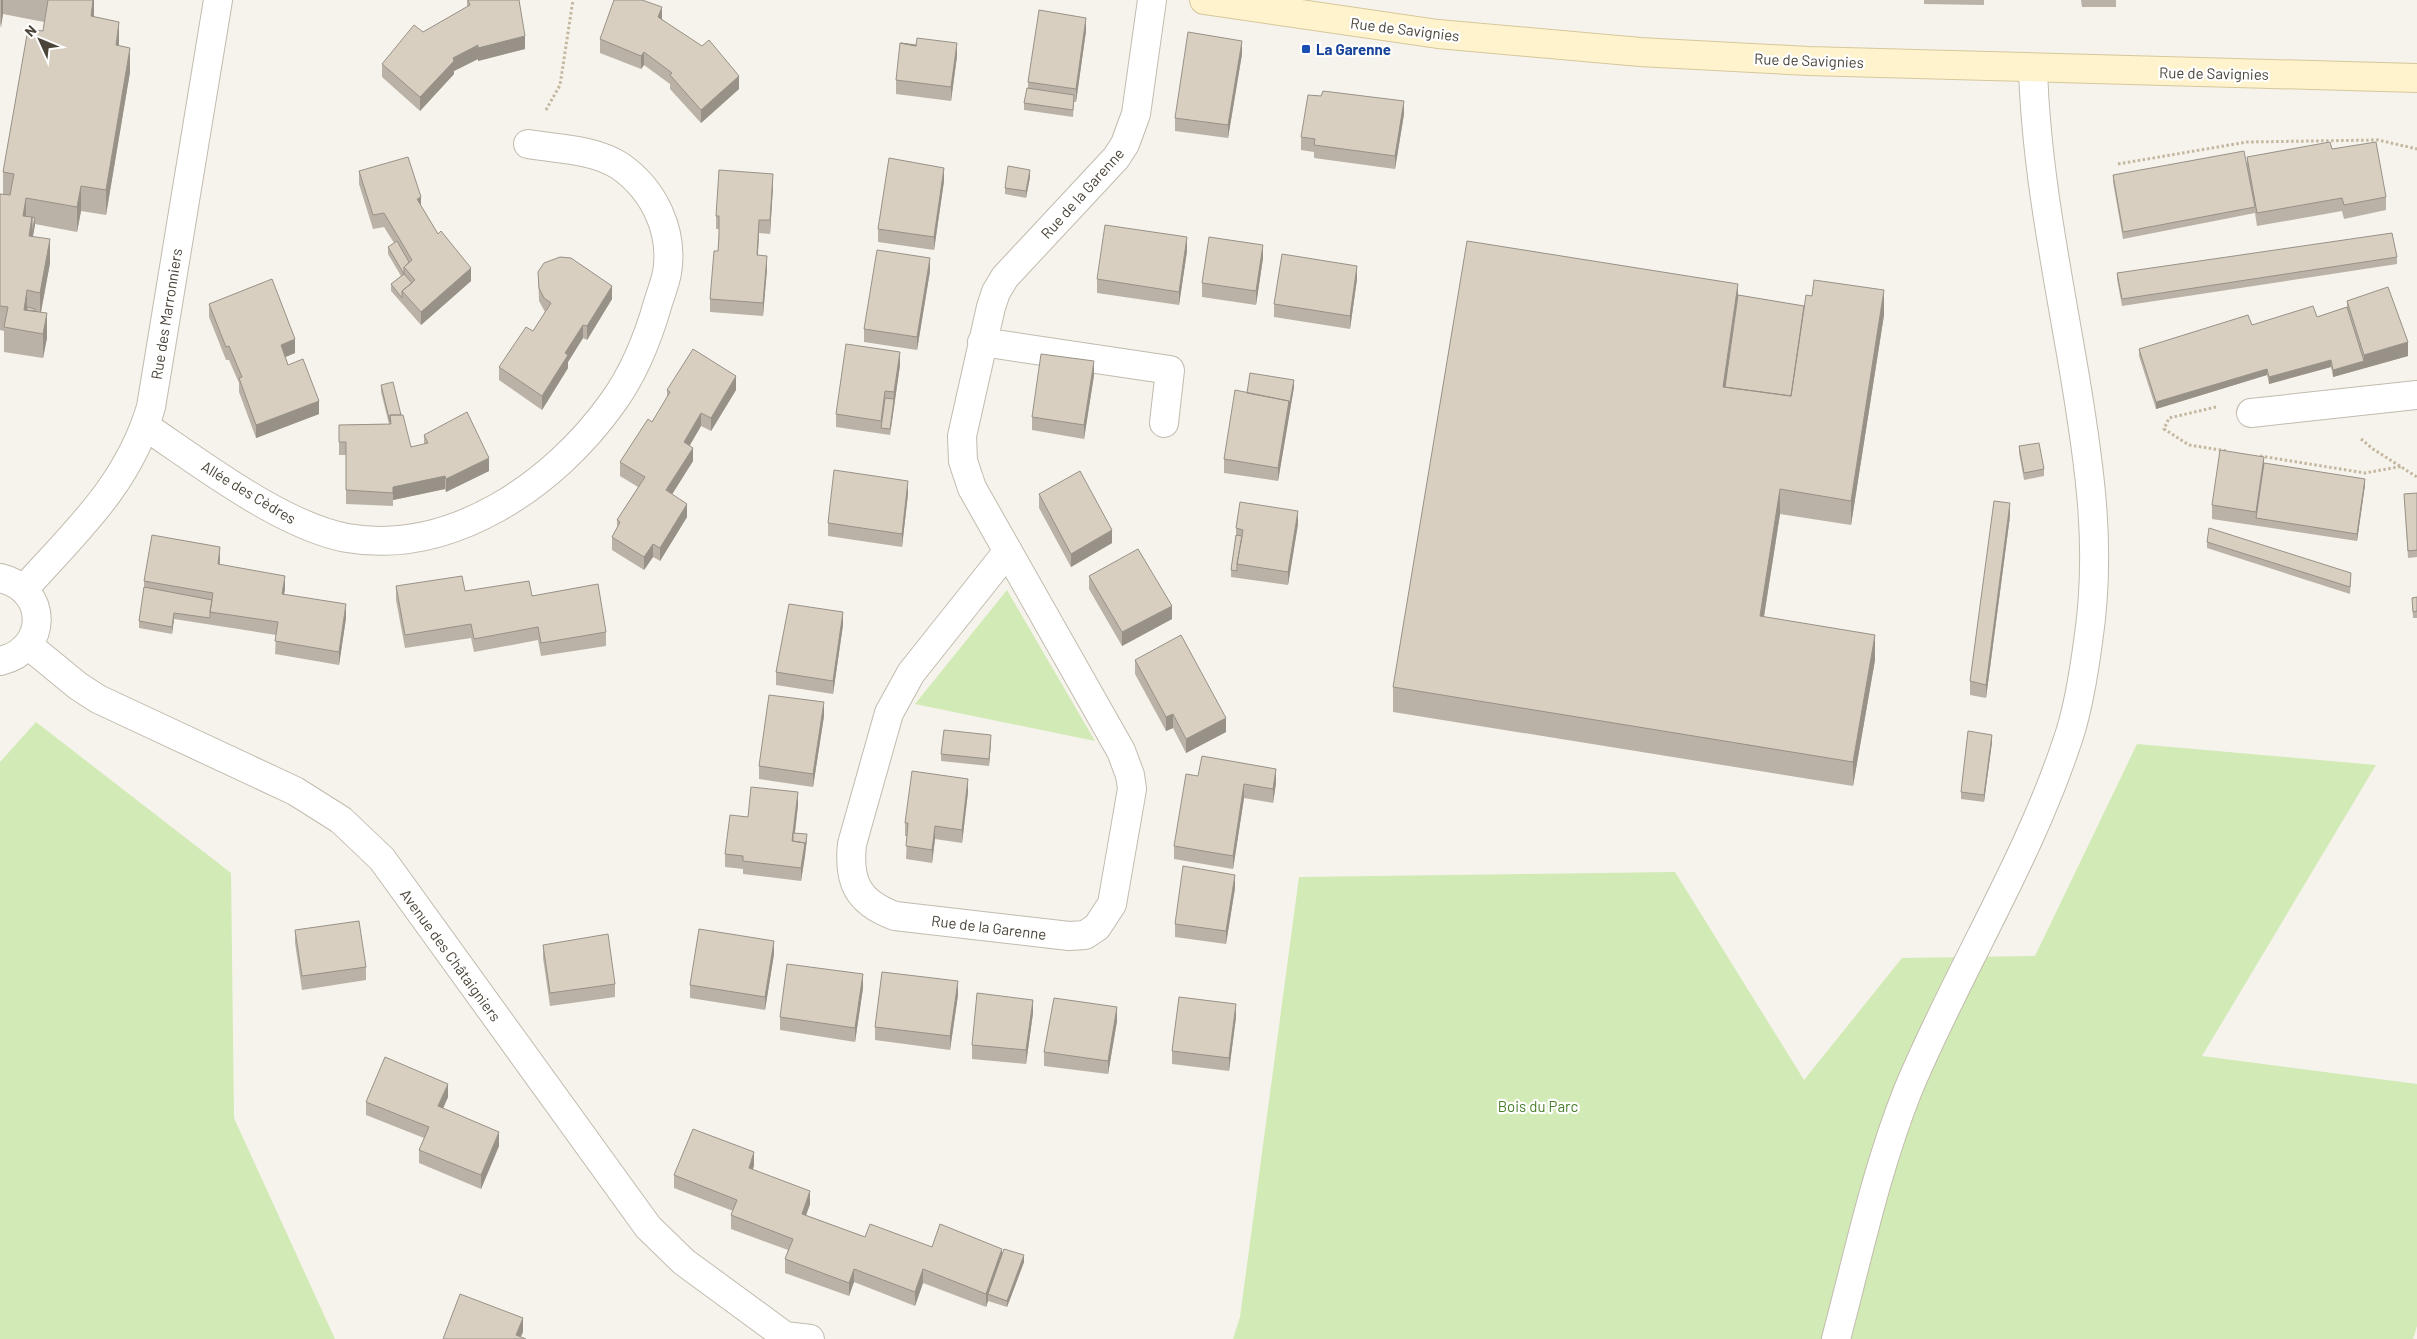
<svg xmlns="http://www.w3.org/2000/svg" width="2417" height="1339" font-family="Barlow,sans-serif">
  <rect width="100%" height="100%" fill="#f6f3ec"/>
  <!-- green -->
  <path fill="#d2eab5" d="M1007,590L1095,741L915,704Z
    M36,722L231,873L234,1118L335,1339H0V762Z
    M2137,744L2376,765L2202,1056L2417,1084V1326L2413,1339H1233L1240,1317L1299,877L1675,872L1804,1080L1902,958L2035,956Z"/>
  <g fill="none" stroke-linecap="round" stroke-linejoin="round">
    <!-- street casing -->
    <g stroke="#c2bbae" stroke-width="30">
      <path id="street" d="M982,342L1170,370L1164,423
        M2251,413L2417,395
        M145,426C200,463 282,526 347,538C452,556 555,484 613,402C634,373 648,338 658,303C661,293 665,283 667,273C674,231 654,190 620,166C594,149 558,149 528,144
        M1008,551L911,673L889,713L852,844C848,881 857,902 895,916L1069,936L1085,935L1097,927L1112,904L1132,789L1130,775L1121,751L972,488L963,461L962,436L991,307L996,292L1005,277L1116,158L1125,144L1136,114L1152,0
        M0,578C49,589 49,650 0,661
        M24,589C76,531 128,485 151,407L218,0
        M28,645L78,686L98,699L295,791L341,820L382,859L648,1227L684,1262L785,1336L810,1339
        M1836,1339C1858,1256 1876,1170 1908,1090C1958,970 2030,858 2070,733C2079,704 2084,672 2088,642C2102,550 2090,468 2075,377C2058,275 2036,172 2033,68"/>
    </g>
    <!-- secondary casing -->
    <g stroke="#d6c79b" stroke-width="30">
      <path id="secondary" d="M1204,0L1438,34L1640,52L1808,61L2417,78"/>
    </g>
    <!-- path -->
    <path stroke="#c4b79f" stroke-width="3" stroke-dasharray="2.5 2.5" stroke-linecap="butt" d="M546,110L560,85L573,0
      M2118,164L2247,142L2378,140L2417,149
      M2216,407L2169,418L2164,429L2189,445L2227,451
      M2361,439L2373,449L2417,477
      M2260,456L2365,473L2403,466"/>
    <!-- street -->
    <use href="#street" stroke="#fff" stroke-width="28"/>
    <!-- secondary -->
    <use href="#secondary" stroke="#fff3cd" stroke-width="28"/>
  </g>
  <!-- wall -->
  <path fill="#bab2a6" d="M0,0H94V16L119,46L130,72L106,215L81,211L77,232L35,224L33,236L50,263L41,312L47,338L43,358L4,352V331L0,330V194H3V172L43,31L44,22L3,14L0,28Z
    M467,0H519L525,49L478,61V59L454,71V74L420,111L382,77V64L423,32L467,7Z
    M1924,0H1984V5L1924,4Z
    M2081,0H2116V7H2082Z
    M662,19L739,89L701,123L670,89V84L644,65L641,69L600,53V39Z
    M1086,31L1076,102H1074L1073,117L1024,110V103L1028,88V82Z
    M1242,54L1228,138L1175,131V118Z
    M957,56L951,101L896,94V80Z
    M1404,114L1395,169L1314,158V152L1301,150V137Z
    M2332,149L2386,197V210L2344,219L2342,211L2257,226L2255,213L2123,239L2113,182V175L2247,165V157Z
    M359,171L421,206L438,234L471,281L421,325L391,291V284L401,276L388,254V247L394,243L384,227L373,229L359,184Z
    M1030,177L1026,198L1005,194V188Z
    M944,181L934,250L878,242V229Z
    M773,187L770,234L759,233L758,255L767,269L763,316L710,312V299L718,251L719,229H716V216Z
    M1187,251L1179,305L1097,293V279Z
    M2397,257V264L2122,306L2117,279V273Z
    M1263,258L1256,305L1202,297V283Z
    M930,271L917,350L864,342V329Z
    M538,272L612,299L587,340L583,338L568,362V368L542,410L499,380V367L533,331L545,312L539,301Z
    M1357,279L1350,329L1274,317V304Z
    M1738,295L1804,306L1884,315L1851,525L1780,514L1764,617L1875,660L1853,786L1393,712V687Z
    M2347,301L2408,356L2333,377L2331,367L2269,384L2267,375L2156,409L2139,356V349L2252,325L2317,317L2347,307Z
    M209,304L295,353L285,357L288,365L319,414L256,438L239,392V383L229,360H226L209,317Z
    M900,365L890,435L836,427V414Z
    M1094,375L1084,439L1032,430V417Z
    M381,385L401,415L411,447L424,444V435L489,471L446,492L445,489L393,500V506L346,504V455H339V425L389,424L381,392Z
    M1294,387L1278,481L1224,473V459L1247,393Z
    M667,390H736L711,431L701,426L690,445L693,461L672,494L687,517L660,561L653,557L644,570L612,550V537L617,528V520L638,487L620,476V462L652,422L667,398Z
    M2019,446L2044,469V476L2024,480L2019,453Z
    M2365,485L2357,541L2212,519V505Z
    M2417,493V557L2408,558L2404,494Z
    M908,494L902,547L828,536V523Z
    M1039,494L1112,543L1071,567L1039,508Z
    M2010,516L1986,698L1970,695V681Z
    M1298,524L1288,585L1231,577V570L1236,535V528Z
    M2207,542L2351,580L2350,594L2207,548Z
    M220,560V564L285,589L284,594L346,618L339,665L275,654L276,635L174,619L172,634L139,628V621L144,587V581Z
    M1089,576L1172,619L1122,646L1089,589Z
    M396,586L532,596L606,632V646L541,656L538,640L474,652L471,638L405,648L396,600Z
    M2417,597V618H2413L2412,598Z
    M843,625L833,694L776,685V672Z
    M1135,660L1226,732L1186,753L1173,728L1166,731L1135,674Z
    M824,716L813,787L759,779V766Z
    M991,742L989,766L941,761V754Z
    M1992,742L1984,802L1961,799V792Z
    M1198,776L1276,783L1273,803L1244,798L1233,869L1174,859V846Z
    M968,792L962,843L935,839L932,863L906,859L907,836H905V823Z
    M798,805L795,833L807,841L801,881L743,874V869L725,867V854L748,817Z
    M1235,888L1226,944L1175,937V924Z
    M295,930L366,967V980L302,990L295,943Z
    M543,945L615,984V997L550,1006L543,958Z
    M774,954L765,1010L690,998V985Z
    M863,988L855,1042L780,1030V1017Z
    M958,995L950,1050L875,1040V1027Z
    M1033,1013L1026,1064L972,1059V1045Z
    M1236,1017L1229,1071L1172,1064V1051Z
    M1117,1021L1108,1074L1044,1066V1052Z
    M448,1097L443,1108L499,1146L481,1189L419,1163V1150L424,1138L366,1115V1102Z
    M754,1165L753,1170L810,1204L806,1215L865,1237L932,1247L1002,1255L1024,1262L1007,1307L988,1301L986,1307L923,1283L915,1306L854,1282L849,1296L785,1273V1259L788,1250L731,1229V1215L733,1211L674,1188V1175Z"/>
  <!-- shaded-wall -->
  <path fill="#979187" d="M1,0H3V14L1,28Z
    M93,0H94V19L91,16Z
    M662,7V20L658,17Z
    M1086,18V31L1076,102V89Z
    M119,22V46L116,45Z
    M525,36V49L478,61V59L454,71V74L420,111V97L453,58L478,45Z
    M1242,41V54L1228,138V125Z
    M957,43V56L951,101V87Z
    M130,48V72L106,215V190Z
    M644,52V65L641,69V56Z
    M739,76V89L701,123V110Z
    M1404,101V114L1395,169V156Z
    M944,168V181L934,250V237Z
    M1030,170V177L1026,198V191Z
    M773,174V187L770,234V220Z
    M81,186V211L77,232V207Z
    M421,197V210L417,199Z
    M26,198V223L23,216Z
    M32,217V234L35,218V225L32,241L29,236Z
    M759,220V233L757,268V255Z
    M1187,237V251L1179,305V292Z
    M50,239V263L40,317V293Z
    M1263,245V258L1256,305V291Z
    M767,256V269L763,316V303Z
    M930,258V271L917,350V337Z
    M1357,266V279L1350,329V316Z
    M471,268V281L421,325V312Z
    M1738,284V309L1725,398L1723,387Z
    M612,286V299L587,340V326Z
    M27,290V314L24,310Z
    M1884,290V315L1851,525V501Z
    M47,313V338L43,358V334Z
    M583,325V338L568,362V368L542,410V396L565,353Z
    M295,339V353L281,359V345Z
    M2408,342V356L2333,377V370L2364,361V355Z
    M900,352V365L890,435L894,392Z
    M2331,360V367L2269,384V377Z
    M1094,361V375L1084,439V425Z
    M2267,369V375L2156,409V402Z
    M736,376V390L711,431V418Z
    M1294,380V387L1278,481V468L1289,401Z
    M319,401V414L256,438V425Z
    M701,413V426L684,455V442Z
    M693,448V461L666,504V490Z
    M2264,457V470L2256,518V512Z
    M489,458V471L446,492V479Z
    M445,476V489L393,500V506V487Z
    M2365,479V485L2357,541V534Z
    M908,481V494L902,547V534Z
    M1780,489V514L1760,641V616Z
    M2010,503V516L1986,698V685Z
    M687,504V517L660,561V548Z
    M1298,511V524L1288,585V572Z
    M1112,530V543L1071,567V554Z
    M653,544V557L644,570V557Z
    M220,547V560L218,577V564Z
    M285,576V589L282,607V594Z
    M346,604V618L339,665V652Z
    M1172,606V619L1122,646V632Z
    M843,612V625L833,694V681Z
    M174,613V619L172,634V627Z
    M1875,635V660L1853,786V762Z
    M824,702V716L813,787V774Z
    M1173,714V728L1166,731V717Z
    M1226,718V732L1186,753V739Z
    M991,735V742L989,766V759Z
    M1992,735V742L1984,802V795Z
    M1276,769V783L1273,803V789Z
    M968,779V792L962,843V830Z
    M1244,784V798L1233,869V856Z
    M798,792V805L793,848L792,841Z
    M935,826V839L932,863V850Z
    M807,834L805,856L801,881V868Z
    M1235,875V888L1226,944V931Z
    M774,941V954L765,1010V997Z
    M863,974V988L855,1042V1028Z
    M958,981V995L950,1050V1036Z
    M1033,1000V1013L1026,1064V1050Z
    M1236,1004V1017L1229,1071V1058Z
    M1117,1007V1021L1108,1074V1061Z
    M448,1084V1097L438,1120V1106Z
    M499,1132V1146L481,1189V1175Z
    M754,1152V1165L749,1182V1168Z
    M810,1191V1204L802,1227V1214Z
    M1002,1249V1262L988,1294V1301L986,1307V1294Z
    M1024,1255V1262L1007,1307V1301Z
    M854,1269V1282L849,1296V1283Z
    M923,1269V1283L915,1306V1292Z
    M523,1318V1332L520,1339L516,1335Z"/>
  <!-- building -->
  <path fill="#d8cfc1" stroke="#979187" d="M48,0H93L91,16L119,22L116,45L130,48L106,190L81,186L77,207L26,198L23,216L32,217L29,236L50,239L40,293L27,290L24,310L47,313L43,334L4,327L8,307L0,306V194L10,195L14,174L3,172L28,29L43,31Z
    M468,0H519L525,36L478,48V45L453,58L454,61L420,97L382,64L414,25L423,32L470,5Z
    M614,0H642L662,7L658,17L702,46L709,40L739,76L701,110L670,75L672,73L644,52L641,56L600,39Z
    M1039,10L1086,18L1076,89L1028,82Z
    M1188,32L1242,41L1228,125L1175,118Z
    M917,38L957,43L951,87L896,80L900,43L916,46Z
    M901,43L916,45V46Z
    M1027,88L1074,95L1073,110L1024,103Z
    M1323,91L1404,101L1395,156L1314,145L1315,139L1301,137L1308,95L1321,96Z
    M2330,142L2332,149L2376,142L2386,197L2344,205L2342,198L2257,213L2247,157Z
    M2244,151L2255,207L2123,232L2113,175Z
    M408,157L421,197L417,199L438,234L441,231L471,268L421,312L402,291L415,280L404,267L412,260L384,213L373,215L359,171Z
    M889,158L944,168L934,237L878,229Z
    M1008,166L1030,170L1026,191L1005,188Z
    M719,170L773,174L770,220H759L757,255L767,256L763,303L710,299L714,251H718L719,236V216H716Z
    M32,217L35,218L32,234Z
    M1105,225L1187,237L1179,292L1097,279Z
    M2392,233L2397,257L2122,299L2117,273Z
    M1209,237L1263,245L1256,291L1202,283Z
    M397,241L409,262L404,267V274L412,283L402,291V298L391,284L404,274L388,247Z
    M1467,241L1738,284L1723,387L1791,396L1806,295L1812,296L1814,280L1884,290L1851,501L1780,489L1760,616L1875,635L1853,762L1393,687Z
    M877,250L930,258L917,337L864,329Z
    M1282,254L1357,266L1350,316L1274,304Z
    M560,257L571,258L612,286L587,326L583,325L565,353L568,355L542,396L499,367L526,327L533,331L551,303L544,298L539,288L538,272L544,263Z
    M272,279L295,339L281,345L288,365L303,359L319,401L256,425L239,378L242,377L229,346L226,347L209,304Z
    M2388,287L2408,342L2364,355L2347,301Z
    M1738,295L1804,306L1791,396L1725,387Z
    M2313,306L2317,317L2347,307L2364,361L2333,370L2331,360L2269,377L2267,369L2156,402L2139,349L2248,315L2252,325Z
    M27,307L35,309V311L27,310Z
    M846,344L900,352L894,392L885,391L881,421L836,414Z
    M693,349L736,376L711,418L701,413L684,442L693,448L666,490L687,504L660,548L653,544L644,557L612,537L620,522L617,520L645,477L620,462L648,419L652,422L670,392L667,390Z
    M1041,354L1094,361L1084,425L1032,417Z
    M1250,373L1294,380L1289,407V401L1247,393Z
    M393,382L401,415H390V422L381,385Z
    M1235,390L1289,401L1278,468L1224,459Z
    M885,398L894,399L890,429L881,428Z
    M467,412L489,458L446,479L445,476L393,487V493L346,490V442H339V425L391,424L390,415H403L411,447L428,443L424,435Z
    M2039,443L2044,469L2024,473L2019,446Z
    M2220,450L2264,457L2256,512L2212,505Z
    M2264,463L2365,479L2357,534L2256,518Z
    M834,470L908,481L902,534L828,523Z
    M1080,471L1112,530L1071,554L1039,494Z
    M2417,493V550L2408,551L2404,494Z
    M1994,501L2010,503L1986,685L1970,681Z
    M1240,502L1298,511L1288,572L1237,564L1243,530L1236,528Z
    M2209,528L2351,573L2350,587L2207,542Z
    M152,535L220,547L218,564L285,576L282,594L346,604L339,652L275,641L278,622L210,612L213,593L144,581Z
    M1236,535L1242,536L1237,564V571L1231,570Z
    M1138,549L1172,606L1122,632L1089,576Z
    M462,576L465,591L529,581L532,596L598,584L606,632L541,643L538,627L474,639L471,624L405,635L396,586Z
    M144,587L212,600L210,612V618L174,613L172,627L139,621Z
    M2417,597V611L2413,612L2412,598Z
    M789,604L843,612L833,681L776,672Z
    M1181,635L1226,718L1186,739L1173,714L1166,717L1135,660Z
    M769,695L824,702L813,774L759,766Z
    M944,730L991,735L989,759L941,754Z
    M1968,731L1992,735L1984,795L1961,792Z
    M1202,756L1276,769L1273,789L1244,784L1233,856L1174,846L1186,774L1198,776Z
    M912,771L968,779L962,830L935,826L932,850L906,846L908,823H905Z
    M751,787L798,792L792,841L805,843L801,868L743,861V856L725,854L730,815L748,817Z
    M793,833L807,834L805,849V843L793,841Z
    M1183,866L1235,875L1226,931L1175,924Z
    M359,921L366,967L302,976L295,930Z
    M699,929L774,941L765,997L690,985Z
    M608,934L615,984L550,993L543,945Z
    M787,964L863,974L855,1028L780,1017Z
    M882,972L958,981L950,1036L875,1027Z
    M977,993L1033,1000L1026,1050L972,1045Z
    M1179,997L1236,1004L1229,1058L1172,1051Z
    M1054,998L1117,1007L1108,1061L1044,1052Z
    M385,1057L448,1084L438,1106L499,1132L481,1175L419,1150L429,1127L366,1102Z
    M693,1129L754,1152L749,1168L810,1191L802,1214L865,1237L870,1224L932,1247L940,1224L1002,1249L986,1294L923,1269L915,1292L854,1269L849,1283L785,1259L793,1239L731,1215L737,1200L674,1175Z
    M1004,1249L1024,1255L1007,1301L988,1294Z
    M460,1294L523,1318L516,1335L526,1339H443Z"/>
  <!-- markers -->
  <rect fill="#1a4fb4" stroke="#fff" stroke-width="2" x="1301" y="44" width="10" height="10" rx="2.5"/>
  <g text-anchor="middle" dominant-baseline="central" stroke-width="4.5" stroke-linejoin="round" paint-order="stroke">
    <!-- street labels -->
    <g font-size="15" fill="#4b4439" stroke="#fff">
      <text transform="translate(1405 29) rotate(7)">Rue de Savignies</text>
      <text transform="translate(1809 60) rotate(2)">Rue de Savignies</text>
      <text transform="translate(2214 73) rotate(1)">Rue de Savignies</text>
      <text transform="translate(1082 193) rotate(-48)">Rue de la Garenne</text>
      <text transform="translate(166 314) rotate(-81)">Rue des Marronniers</text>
      <text transform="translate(249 492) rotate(31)">Allée des Cèdres</text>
      <text transform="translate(989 927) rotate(7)">Rue de la Garenne</text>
      <text transform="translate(451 955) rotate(54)">Avenue des Châtaigniers</text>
    </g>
    <!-- transit labels -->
    <g font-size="15" font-weight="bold" fill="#164399" stroke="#fff" text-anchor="start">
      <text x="1316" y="49">La Garenne</text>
    </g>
    <!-- park labels -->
    <g font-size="15" fill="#4a7f2a" stroke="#fff">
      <text x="1538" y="1106">Bois du Parc</text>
    </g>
  </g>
  <!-- north arrow -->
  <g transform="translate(40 40) rotate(314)" stroke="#ffffff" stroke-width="4" paint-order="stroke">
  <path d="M0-4L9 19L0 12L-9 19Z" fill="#4b4439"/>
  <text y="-8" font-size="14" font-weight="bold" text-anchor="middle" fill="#4b4439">N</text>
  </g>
</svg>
